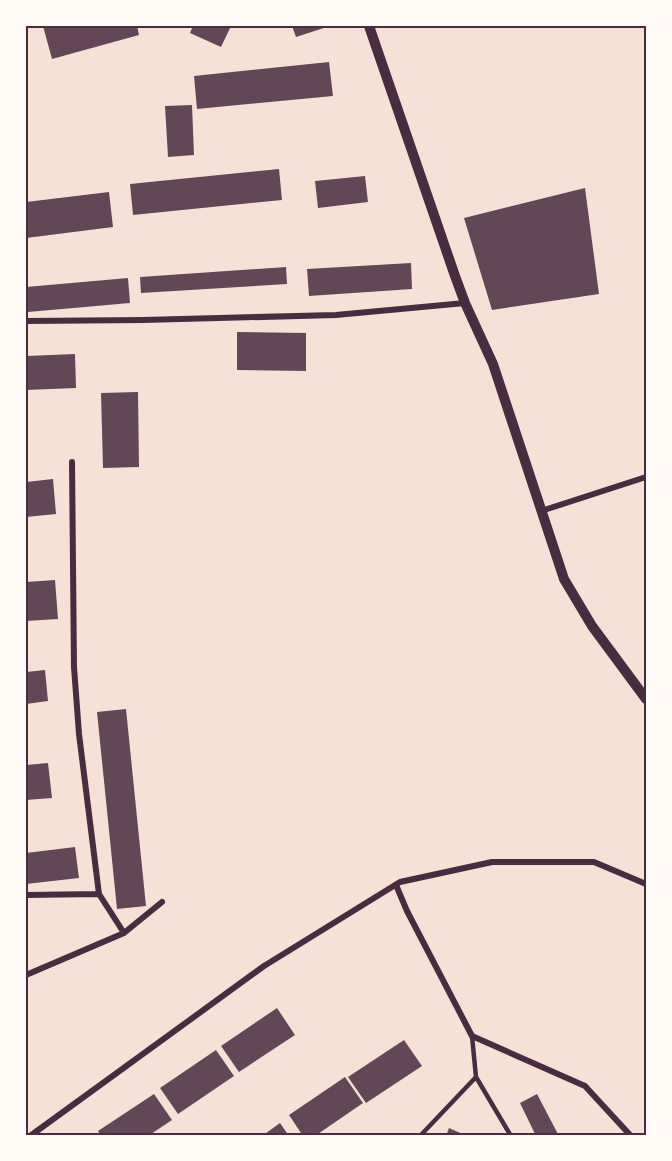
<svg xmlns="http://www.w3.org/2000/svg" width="672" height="1161" font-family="Overpass,sans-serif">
  <rect width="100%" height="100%" fill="#f7e1d7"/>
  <!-- building -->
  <path fill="#644757" d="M43,26H137L139,35L52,59Z
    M193,26H231L221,47L190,33Z
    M292,26H330L296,37Z
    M329,62L333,96L197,109L194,76Z
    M192,105L194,155L168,157L165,106Z
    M279,169L282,200L133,215L130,184Z
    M365,176L368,202L318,208L315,181Z
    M585,188L599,294L492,310L464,218Z
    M109,192L113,227L26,238V202Z
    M411,263L412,289L309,296L307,269Z
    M286,267L287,284L141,293L140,277Z
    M128,278L130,303L28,312L26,287Z
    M237,332L306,333V371L237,370Z
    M75,354L76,388L26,390V356Z
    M138,392L139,467L103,468L101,393Z
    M53,479L56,514L26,517V482Z
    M55,580L58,619L26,621V582Z
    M45,670L48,701L26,704V672Z
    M126,709L146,906L117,909L97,712Z
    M48,763L52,798L26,800V765Z
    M75,847L79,878L26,884V853Z
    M277,1008L295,1035L239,1072L221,1046Z
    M404,1040L422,1066L366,1103L348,1077Z
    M216,1050L234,1076L178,1114L160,1088Z
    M345,1077L363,1103L315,1136H303L289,1115Z
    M154,1094L172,1120L148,1136H101L98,1131Z
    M537,1094L559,1136H536L520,1103Z
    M280,1123L289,1136H262Z
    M449,1128L467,1136H446Z"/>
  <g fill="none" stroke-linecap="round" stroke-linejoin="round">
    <!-- service -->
    <path stroke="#4a2c40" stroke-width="4.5" d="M472,1036L476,1077L511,1136
      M420,1136L476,1077"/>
    <!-- minor -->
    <path stroke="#4a2c40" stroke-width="6" d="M26,321L143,320L336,315L465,303
      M72,462L74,667L79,734L99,894L124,933
      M541,511L646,477
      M396,885L407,911L472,1036L585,1086L631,1136
      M26,895L99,894
      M26,975L124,933L162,902
      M30,1136L264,966L400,882L492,862H594L646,884"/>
    <!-- tertiary -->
    <path stroke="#4a2c40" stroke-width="10" d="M369,26L455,276L465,303L493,364L564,579L592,626L646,699"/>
  </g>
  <!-- border -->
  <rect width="672" height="1161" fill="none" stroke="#fffaf5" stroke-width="54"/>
  <rect x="27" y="27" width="618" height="1107" fill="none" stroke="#4a2c40" stroke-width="2"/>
</svg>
